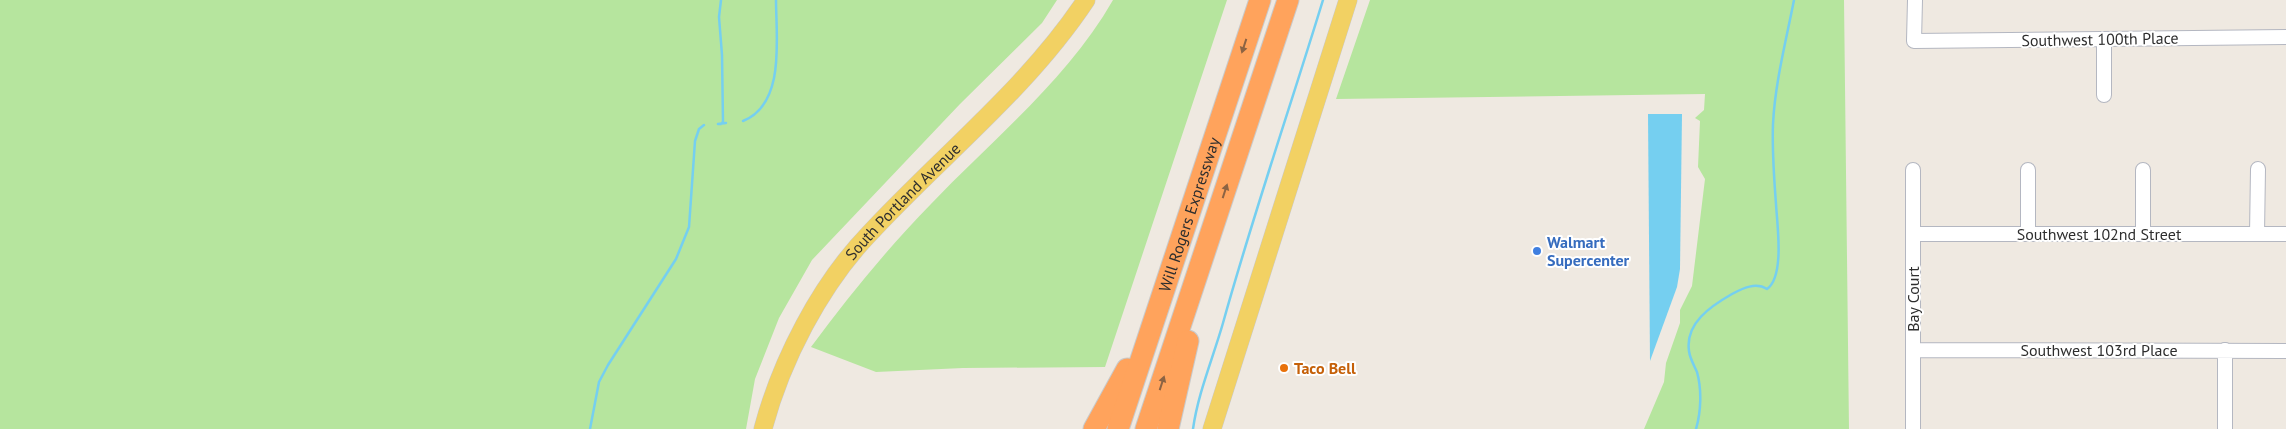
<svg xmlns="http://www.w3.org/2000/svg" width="2286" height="429" font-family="'PT Sans',sans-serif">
  <rect width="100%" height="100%" fill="#efe9e1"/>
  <!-- green -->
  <path fill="#b6e59e" d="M0,0H1057L1042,23L960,104L812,260L779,318L755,379L746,429H0Z
    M1113,0H1227L1105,367L963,368L876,372L811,347C848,297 887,249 931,204C993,139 1068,79 1113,0Z
    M1370,0H1844L1849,429H1644L1664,382L1666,363L1680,323V310L1692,286L1705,179L1698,167L1700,121L1695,118L1704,110L1705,94L1336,99Z"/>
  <!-- water -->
  <path fill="#75cff0" d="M1648,114H1682L1680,269L1677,287L1650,361Z"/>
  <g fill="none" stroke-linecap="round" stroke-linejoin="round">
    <!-- stream -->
    <path stroke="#75cff0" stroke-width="2.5" d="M743,121C786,104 776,37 776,0
      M718,124L726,123
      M721,124L723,122L722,55L719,17L721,0
      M590,429L599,382L608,365L676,259L689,227L695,141L699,129L704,125
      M1193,429C1198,393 1213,358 1223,323C1253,215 1290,108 1323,0
      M1696,429C1701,412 1702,390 1697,372C1694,365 1690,359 1689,351C1685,323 1711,306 1732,294C1743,288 1756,282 1767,289C1785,276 1777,224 1776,204C1774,178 1772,150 1773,124C1775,83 1786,41 1794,0"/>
    <!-- minor casing -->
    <g stroke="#b4b7c1" stroke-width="16">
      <path id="minor" d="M1915,0L1914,41L2286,37
        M2104,39V95
        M1913,170V429
        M2143,170V234
        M1913,234H2286
        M2028,234V170
        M2257,234L2258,169
        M1913,350L2286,351
        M2225,429V350"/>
    </g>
    <!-- major casing -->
    <g stroke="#c9c9c9" stroke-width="19">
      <g id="major">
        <path id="s1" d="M763,429C781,361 820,285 869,234C941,156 1027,89 1086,0"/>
        <path d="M1212,429L1348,0"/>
      </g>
    </g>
    <!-- highway casing -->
    <g stroke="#c9c9c9" stroke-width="23">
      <g id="highway">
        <path d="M1094,429L1127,369"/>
        <path id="s2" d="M1118,429L1260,0"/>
        <path d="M1146,429L1288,0"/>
        <path d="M1168,429L1188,341"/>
      </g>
    </g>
    <!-- minor -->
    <use href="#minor" stroke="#fff" stroke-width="14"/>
    <!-- major -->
    <use href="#major" stroke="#f2d163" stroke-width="18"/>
    <!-- highway -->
    <use href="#highway" stroke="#ffa35c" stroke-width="21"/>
  </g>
  <!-- one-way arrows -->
  <defs><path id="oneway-solid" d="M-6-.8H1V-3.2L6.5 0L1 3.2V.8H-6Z" transform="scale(1.25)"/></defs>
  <g fill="#8c6343">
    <use href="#oneway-solid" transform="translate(1244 46) rotate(108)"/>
    <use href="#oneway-solid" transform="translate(1225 191) rotate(-72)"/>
    <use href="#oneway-solid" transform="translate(1162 383) rotate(-72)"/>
  </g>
  <!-- markers -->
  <circle fill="#3f7fe0" stroke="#fff" stroke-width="2" cx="1537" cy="251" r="5"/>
  <circle fill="#e8710a" stroke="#fff" stroke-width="2" cx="1284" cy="368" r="5"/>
  <g text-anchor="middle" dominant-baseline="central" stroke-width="4" stroke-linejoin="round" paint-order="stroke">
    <!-- street labels -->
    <g font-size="16" fill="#2e2e2e" stroke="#fff">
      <text transform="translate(2100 39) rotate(-1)">Southwest 100th Place</text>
      <text stroke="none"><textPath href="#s1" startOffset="271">South Portland Avenue</textPath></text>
      <text stroke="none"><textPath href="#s2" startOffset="226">Will Rogers Expressway</textPath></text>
      <text x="2099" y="234">Southwest 102nd Street</text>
      <text transform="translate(1913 299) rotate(-90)">Bay Court</text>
      <text x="2099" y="350">Southwest 103rd Place</text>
    </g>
    <!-- shop labels -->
    <g font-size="16" font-weight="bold" fill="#366cbe" stroke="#fff" text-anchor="start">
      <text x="1547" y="242">Walmart<tspan x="1547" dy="18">Supercenter</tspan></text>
    </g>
    <!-- food labels -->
    <g font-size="16" font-weight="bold" fill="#c56008" stroke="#fff" text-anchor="start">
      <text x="1294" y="368">Taco Bell</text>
    </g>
  </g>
</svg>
